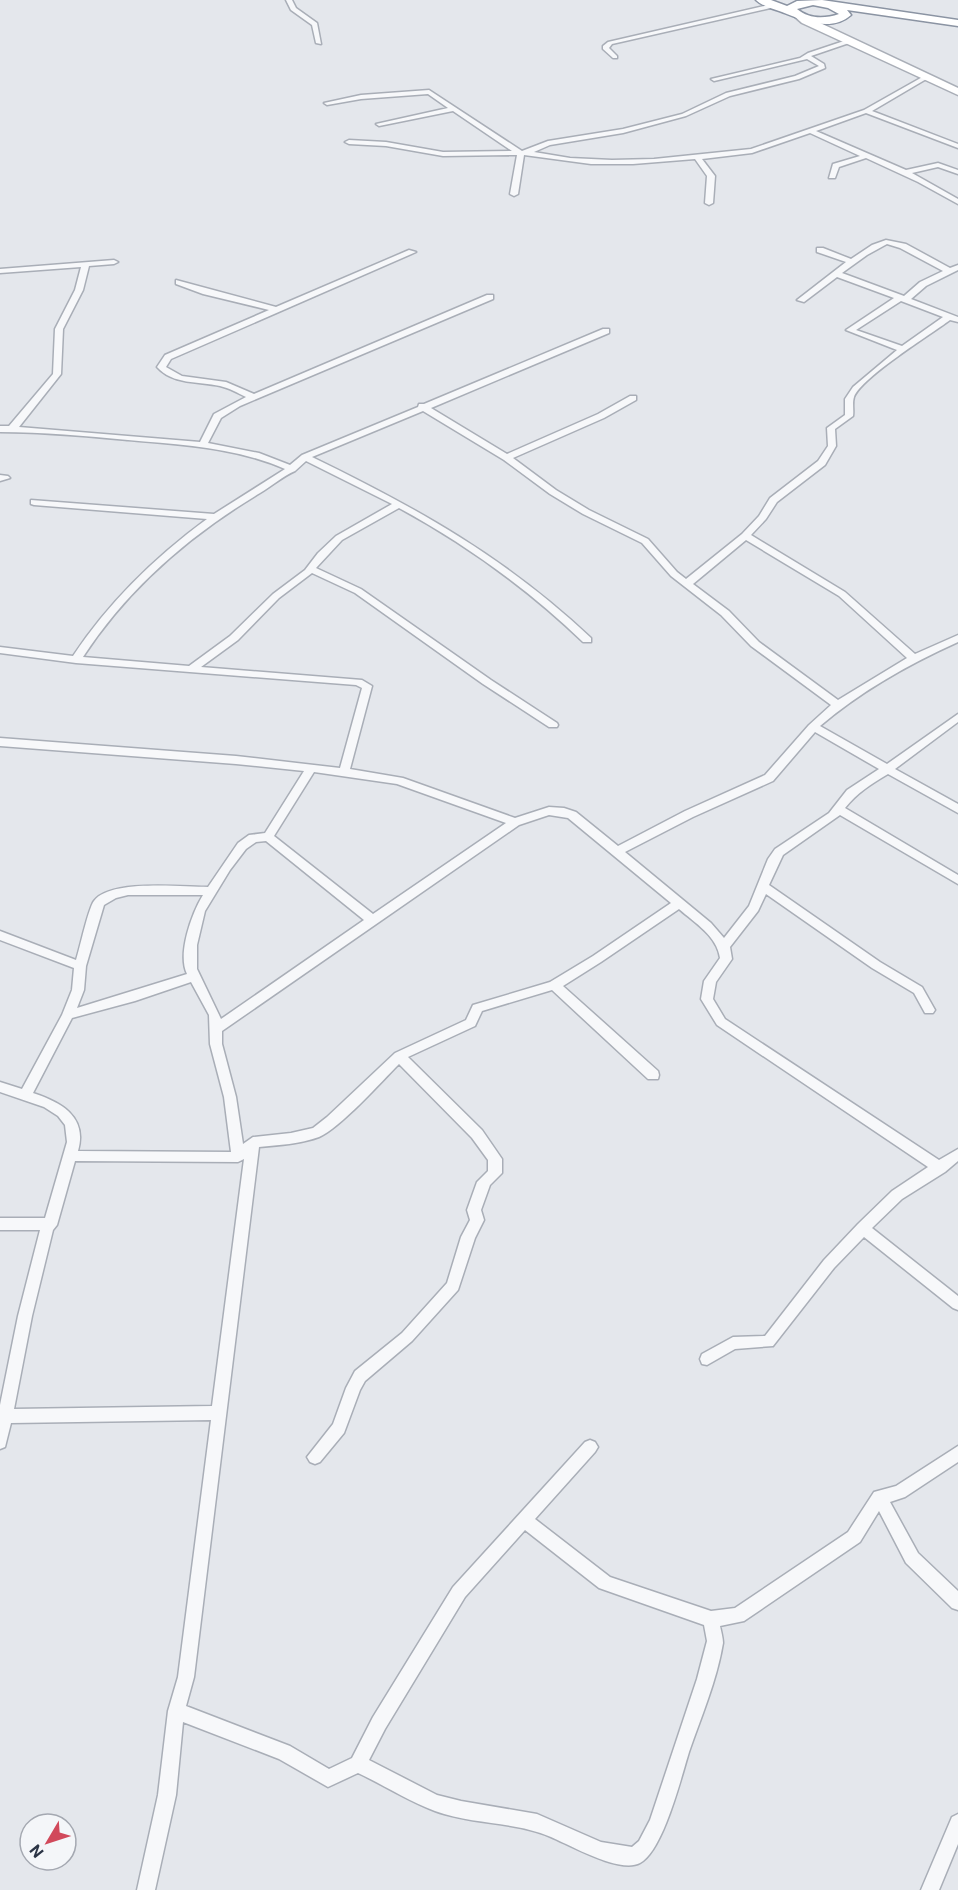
<svg xmlns="http://www.w3.org/2000/svg" width="958" height="1890" font-family="Roboto,sans-serif">
  <rect width="100%" height="100%" fill="#e4e7ec"/>
  <g fill="none" stroke-linecap="round" stroke-linejoin="round">
    <!-- minor casing -->
    <g stroke="#a9aeb7" stroke-width="3">
      <path id="minor" d="M286,0H292L296,8L317,23L321,44L316,43L312,25L291,10Z
        M773,4L776,6L775,7L612,44L609,48L617,56V58H613L603,49V46L608,42Z
        M850,39L853,41L852,42L811,56L824,64L825,68L799,79L730,96L686,116L623,133L550,145L534,152L570,158L612,160L654,159L751,149L864,110L926,75L928,76V78L872,111L958,144V148L866,113L816,131L906,170L938,163L958,170V174L938,167L912,173L958,199V204L918,182L866,158L839,167L835,178H829L833,164L860,156L810,133L752,153L702,159L715,176L713,203L709,205L705,203L707,176L695,159L633,164H591L524,155L518,194L514,196L510,194L517,155L443,156L386,146L349,144L345,142L349,140L386,142L443,152L512,151L453,111L379,126L376,124L448,108L428,94L361,99L327,105L324,103L361,95L429,90L522,151L548,141L623,129L682,114L726,93L795,76L819,66L807,59L714,81L711,79L800,58L808,53Z
        M886,240L906,244L950,268L958,265V270L926,286L911,299L958,317V322L950,320C930,335 862,377 854,397C852,403 854,410 853,416L835,429L836,446L825,465L777,502L766,519L751,535L845,592L915,654L958,635V642C909,664 861,691 820,726L887,764L958,714V722L895,769L958,804V813L888,774C871,784 857,793 845,808L958,875V884L840,815L783,855L769,885L880,962L922,987L935,1010L933,1013H925L914,993L872,968L766,894L758,911L730,947L732,959L716,982L713,999L725,1019L939,1160L958,1149V1161L945,1172L902,1199L872,1228L958,1296V1310L953,1308L864,1237L834,1268L773,1346L735,1349L707,1365L702,1364L700,1359L702,1354L733,1337L765,1336L824,1260L858,1224L892,1191L928,1167L717,1025L701,999L704,981L720,958C717,936 695,923 679,909L601,962L563,986L658,1071L659,1075L658,1079H648L552,990L482,1011L475,1026L408,1057L482,1130L502,1159V1173L490,1185L481,1210L484,1220L475,1238L458,1290L412,1341L365,1381L360,1390L344,1433L320,1462L315,1464L310,1462L307,1457L333,1424L346,1388L355,1371L402,1333L447,1283L461,1237L470,1220L467,1210L477,1182L488,1171V1160L472,1138L399,1064C382,1081 339,1129 319,1137C300,1144 279,1145 259,1147L194,1677L186,1706L290,1746L329,1769L352,1758L373,1717L453,1587L585,1442L590,1440L595,1442L598,1447L595,1452L535,1519L610,1577L711,1611L735,1608L848,1532L874,1492L896,1486L958,1446V1462L905,1497L890,1502L918,1553L958,1591V1610L952,1608L906,1563L879,1511L860,1542L744,1621L720,1626C721,1631 723,1638 723,1643C717,1680 701,1717 689,1752C681,1778 663,1851 640,1863C620,1874 570,1845 551,1837C514,1821 473,1825 435,1811C408,1801 384,1785 358,1773L328,1787L279,1759L183,1722L176,1795L155,1890H137L158,1795L168,1711L178,1677L211,1420L11,1423L5,1447L0,1449V1405L18,1316L40,1230H0V1218H45L67,1142L65,1125L58,1116L44,1107L0,1092V1082L22,1089L62,1015L72,990L74,968L0,940V931L76,960C80,948 88,909 94,901C110,879 182,887 208,887L238,843L249,835L265,833L304,771L236,764L0,746V738L236,756L340,768L362,688L356,685L76,663L0,653V647L73,656C109,602 154,558 207,519L34,505L31,504V500L214,514L285,469C235,447 181,445 128,440C85,436 43,432 0,432V426H9L53,374L55,329L75,290L81,267L0,273V269L114,260L118,262L114,264L89,266L83,290L63,329L61,374L19,427L200,442L214,414L246,397C238,393 229,388 220,386C198,381 173,385 157,367L165,355L269,310L203,294L176,284V280L276,307L409,250L416,252L171,359L166,367L182,376L226,382L254,394L487,295H493V299L240,406L221,418L208,443L259,453L290,465L302,455L418,407L419,404H424L603,329H609V333L431,408L507,454L598,414L630,396H636V400L604,418L513,458L556,490L589,510L648,539L677,572L686,579L742,534L759,516L770,498L818,461L828,446L827,428L845,415V399L853,387L897,350L846,330L894,298L837,277L804,302L797,300L846,262L817,252V248H823L851,259L872,245ZM887,244L900,248L943,271L920,282L904,296L842,273L867,255ZM901,301L943,317L902,346L856,330ZM423,411L504,460L550,494L583,514L642,543L671,576L721,615L751,646L831,705L809,725L765,775L685,811L618,846L576,812L564,808L549,807L515,818L403,778L350,769L372,686L362,680L201,667L238,640L279,598L312,573L355,593L483,684L549,727H557L558,725L557,723L491,680L361,589L316,568L342,540L399,508C467,545 528,589 583,642H591V638C505,557 417,508 312,457ZM306,461L392,504L336,536L318,553L305,570L273,594L230,636L189,666L83,657C128,588 190,535 260,493C272,486 283,476 295,471ZM746,540L839,596L907,658L838,700L759,642L729,611L693,584ZM815,732L879,769L847,790L829,813L775,849L768,859L749,906L724,938L711,923L625,852L693,817L773,781ZM314,772L397,784L506,823L373,914L274,836ZM549,815L568,818L671,903L593,956L550,982L473,1005L466,1020L395,1053L327,1117L313,1128L291,1133L253,1137L243,1144L236,1097L222,1044V1031L519,825ZM266,841L364,920L221,1019L197,969V945L205,911L230,870L246,849L256,842ZM128,895H203C192,913 177,954 187,974L77,1008L84,990L86,966L104,905L116,898ZM191,982L209,1015L210,1044L224,1097L231,1152L78,1151C88,1116 60,1102 33,1093L72,1018L135,1001ZM244,1159L212,1406L14,1409L32,1316L53,1230L57,1225L75,1161L238,1162ZM525,1530L599,1588L704,1625L707,1641L697,1679L650,1820L639,1841L632,1847L601,1842L537,1814L461,1801L437,1795L369,1760L385,1729L465,1597Z
        M0,475L8,476L10,478L0,481Z
        M958,1814V1844L939,1890H921L952,1817Z"/>
    </g>
    <!-- secondary casing -->
    <g stroke="#a9aeb7" stroke-width="3">
      <path id="secondary" d="M799,13L958,88V95L802,23L794,16Z"/>
    </g>
    <!-- trunk casing -->
    <g stroke="#8b94a3" stroke-width="3">
      <path id="trunk" d="M756,0H771L787,6L797,1L822,0L958,20V26L847,10L851,15C831,33 802,20 782,12C773,9 762,6 756,0ZM813,5L828,8L839,14C824,19 809,19 797,9Z"/>
    </g>
    <!-- minor -->
    <use href="#minor" fill="#f7f8fa" fill-rule="evenodd"/>
    <!-- secondary -->
    <use href="#secondary" fill="#fff" fill-rule="evenodd"/>
    <!-- trunk -->
    <use href="#trunk" fill="#fff" fill-rule="evenodd"/>
  </g>
  <!-- north arrow -->
  <g transform="translate(48 1842) rotate(231)"><circle r="28" fill="#f4f6f9" stroke="#a4a8b1" stroke-width="1.5"/>
  <path d="M0-4.5L10 22L0 15L-10 22Z" fill="#d1495b"/>
  <text y="-9" font-size="16" font-weight="bold" text-anchor="middle" fill="#2b3445">N</text>
  </g>
</svg>
